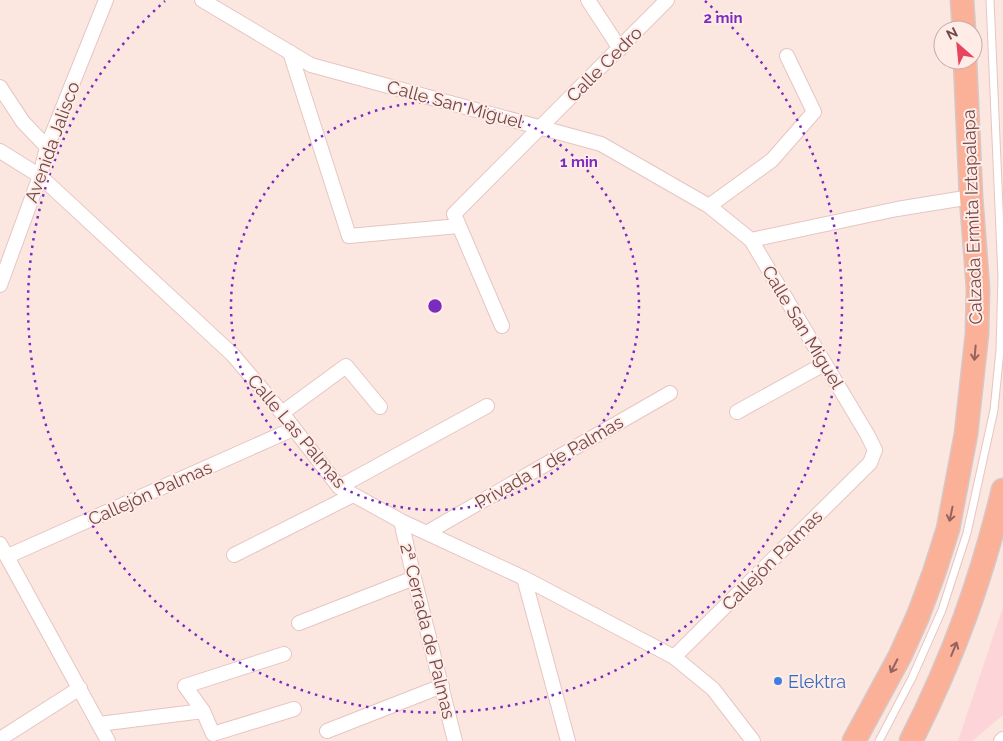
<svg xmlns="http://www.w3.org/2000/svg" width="1003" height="741" font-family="Raleway,sans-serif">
  <rect width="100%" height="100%" fill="#fce7e0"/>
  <!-- commercial -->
  <path fill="#fdd4d7" d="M1003,607V715L972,741H958Z"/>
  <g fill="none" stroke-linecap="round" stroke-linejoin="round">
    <!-- service casing -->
    <g stroke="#e5c5c2" stroke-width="9">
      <path id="service" d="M879,741L912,678L942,610L967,533L994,410L1000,350L1002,277L990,0"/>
    </g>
    <!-- minor casing -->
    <g stroke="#e5c5c2" stroke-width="16">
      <path id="minor" d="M202,0L311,65L601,144L709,206L751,240L867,434L875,450L870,463L674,657
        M588,0L620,49
        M290,52L349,236L459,226
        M0,87L23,122L47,147
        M0,151L40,176L233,355L282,413L339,487L401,521L524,578L674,657L713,689L753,741
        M709,206L772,160L814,112L787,56
        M751,240L897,209L971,197
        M0,285L40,176L47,147L106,0
        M502,326L454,214L667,0
        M737,412L824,364
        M282,413L346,366L380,407
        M339,487L487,406
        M401,521L414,578L455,741
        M428,532L670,393
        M0,544L108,741
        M234,555L353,495
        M8,556L293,429
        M524,578L568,741
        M299,623L414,578
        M284,654L185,686L203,711L213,734L294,709
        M99,724L203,711
        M327,731L442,686
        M0,739L80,688
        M1001,741L1003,739"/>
    </g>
    <!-- primary casing -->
    <g stroke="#d5c8c8" stroke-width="25">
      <path id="primary" d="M962,0L964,30
        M854,741L900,656L918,616L934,573L948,529L966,434L977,334L978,288L971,197L965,60
        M911,741C953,658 981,581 1003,490"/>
    </g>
    <!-- service -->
    <use href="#service" stroke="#fff" stroke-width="7"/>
    <!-- minor -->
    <use href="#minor" stroke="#fff" stroke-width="14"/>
    <!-- primary -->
    <use href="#primary" stroke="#fbb098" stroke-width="22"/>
  </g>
  <!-- one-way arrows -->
  <defs><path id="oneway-shaft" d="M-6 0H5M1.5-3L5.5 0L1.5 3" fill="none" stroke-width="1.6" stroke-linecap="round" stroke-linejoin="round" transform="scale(1.25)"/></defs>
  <g stroke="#95625d">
    <use href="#oneway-shaft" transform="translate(975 353) rotate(95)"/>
    <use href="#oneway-shaft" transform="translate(951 514) rotate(102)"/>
    <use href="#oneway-shaft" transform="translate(954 649) rotate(-68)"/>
    <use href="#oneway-shaft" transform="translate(894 666) rotate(117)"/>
  </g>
  <!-- distance rings -->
  <g fill="none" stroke="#7b2cbf" stroke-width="2.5" stroke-dasharray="2.5 5">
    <circle cx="435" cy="306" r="204"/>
    <path d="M705 1A407 407 0 1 1 165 1"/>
  </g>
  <!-- markers -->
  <circle fill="#3f7fe0" stroke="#ffece7" stroke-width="2" cx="778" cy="681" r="5"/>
  <g text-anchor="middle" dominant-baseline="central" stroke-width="4" stroke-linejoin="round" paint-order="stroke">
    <!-- street labels -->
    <g font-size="18" fill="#734849" stroke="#ffece7">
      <text transform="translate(604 64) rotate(-45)">Calle Cedro</text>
      <text transform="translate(455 104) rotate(15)">Calle San Miguel</text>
      <text transform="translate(52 142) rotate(-70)">Avenida Jalisco</text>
      <text transform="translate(972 217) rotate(-92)">Calzada Ermita Iztapalapa</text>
      <text transform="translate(803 327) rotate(59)">Calle San Miguel</text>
      <text transform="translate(297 431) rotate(50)">Calle Las Palmas</text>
      <text transform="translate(549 462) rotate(-30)">Privada 7 de Palmas</text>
      <text transform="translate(150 493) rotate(-24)">Callejón Palmas</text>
      <text transform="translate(772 560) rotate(-45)">Callejón Palmas</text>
      <text transform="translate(428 631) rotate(76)">2ª Cerrada de Palmas</text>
    </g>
    <!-- shop labels -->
    <g font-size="18" fill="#366cbe" stroke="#ffece7" text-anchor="start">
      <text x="788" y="681">Elektra</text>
    </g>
  </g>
  <circle cx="435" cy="306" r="8" fill="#7b2cbf" stroke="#ffece7" stroke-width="2.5"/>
  <g font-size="15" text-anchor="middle" font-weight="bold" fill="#7b2cbf" stroke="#ffece7" stroke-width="4" stroke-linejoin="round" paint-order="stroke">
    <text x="723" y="23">2 min</text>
    <text x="579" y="167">1 min</text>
  </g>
  <!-- north arrow -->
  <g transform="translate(958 45) rotate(333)"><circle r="24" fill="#ffece7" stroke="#c7aaa8"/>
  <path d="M0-4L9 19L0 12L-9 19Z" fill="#e7445e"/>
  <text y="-8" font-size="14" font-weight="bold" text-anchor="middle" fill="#734849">N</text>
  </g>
</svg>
